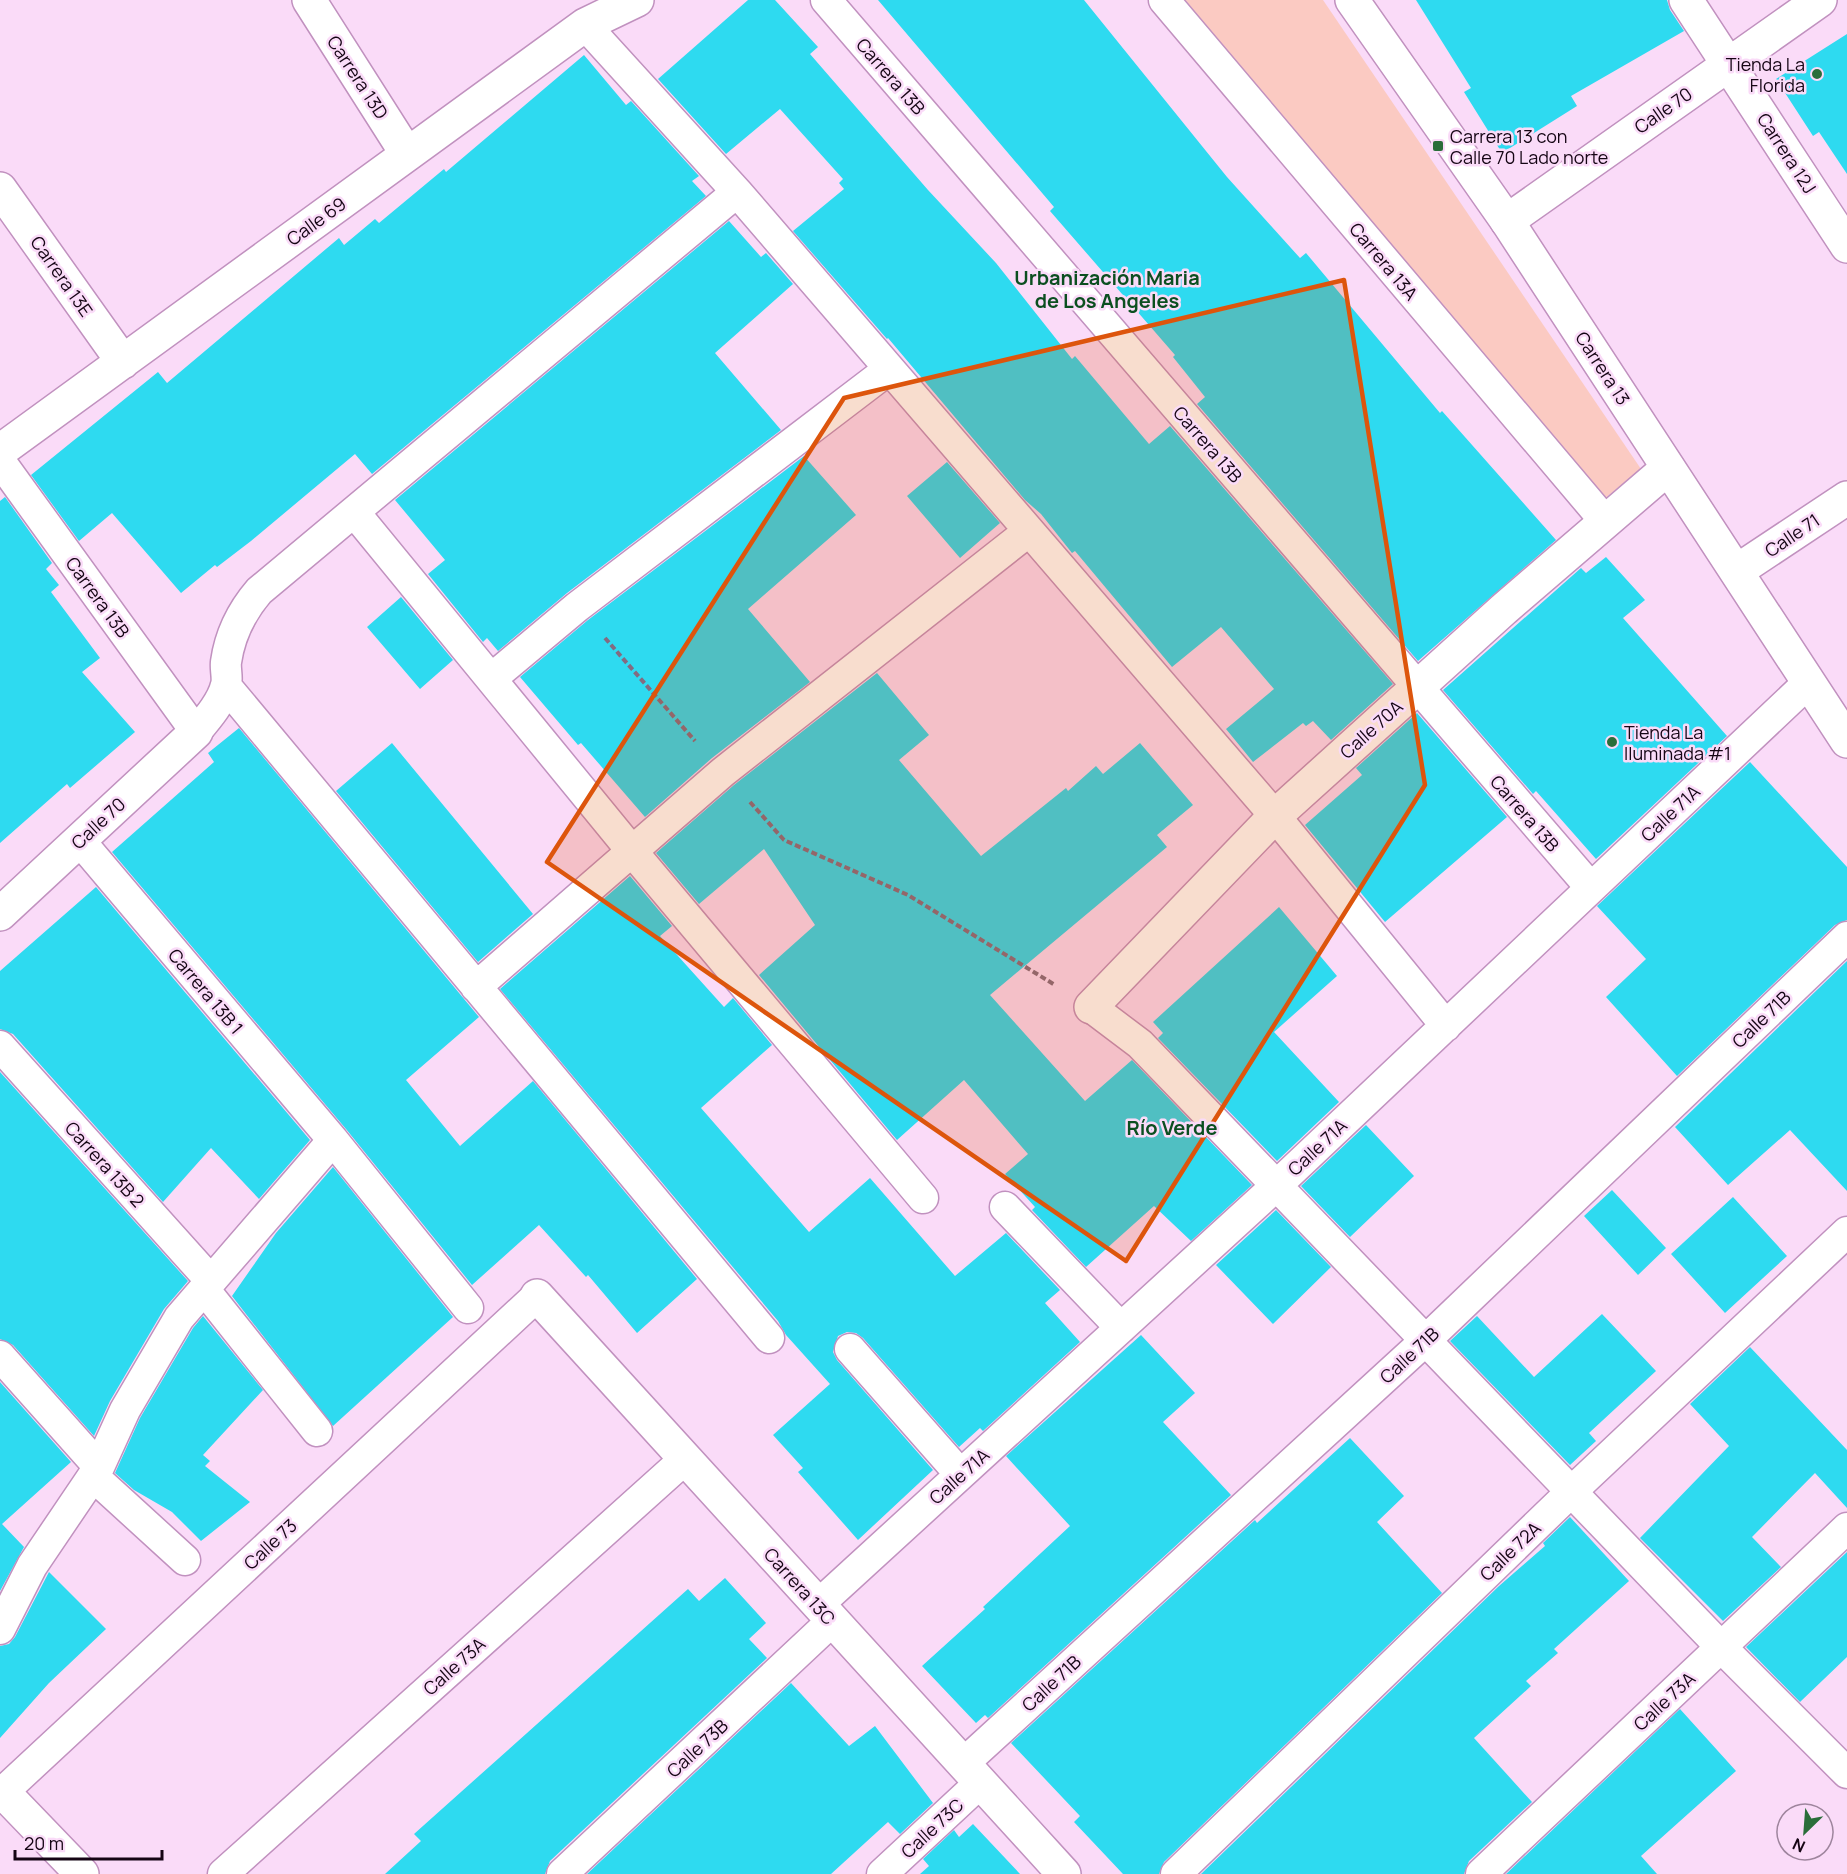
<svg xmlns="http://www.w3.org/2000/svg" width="1847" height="1874" font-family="Manrope,sans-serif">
  <rect width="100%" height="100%" fill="#fadbf8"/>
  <!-- green -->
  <path fill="#fbcac2" d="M1185,0H1323L1641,469L1604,499Z"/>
  <!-- building -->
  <path fill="#2edaf0" d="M748,0H775L818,47L810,54L928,190L996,263L1072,359L1075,356L1149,444L1170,426L1393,684L1331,740L1313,721L1306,726L1303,723L1253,762L1226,729L1274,689L1221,627L1172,667L1075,551L1072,553L1041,514L1025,500L888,338L887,339L793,231L844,189L839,183L843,179L780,109L726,154L658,79Z
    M878,0H1084L1227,177L1300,258L1306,253L1440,413L1442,411L1556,540L1418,661L1197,404L1205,397L1173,357L1175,355L1050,211L1054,207Z
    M1416,0H1667L1670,10L1684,31L1571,96L1577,106L1502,153L1464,92L1471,88Z
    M1847,34V174L1819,132L1813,136L1776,79Z
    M584,55L626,105L631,101L699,176L692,181L706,196L372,474L355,454L251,541L217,567L215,565L181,593L112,513L79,541L31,475L158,372L167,383L339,238L344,245L375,219L379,223L444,169L446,172Z
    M729,221L761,257L766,253L793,284L715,353L781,430L567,593L498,651L487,638L483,642L428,574L445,560L395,500Z
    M804,456L856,515L748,609L810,682L712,758L645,817L581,743L578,745L520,677L588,620Z
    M947,462L1000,523L960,558L907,496Z
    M5,497L52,563L46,569L59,585L51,592L100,658L82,672L135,732L70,788L67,784L0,843V501Z
    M1606,557L1645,600L1623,618L1727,736L1596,859L1536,791L1533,794L1443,690L1581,568L1586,573Z
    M401,597L453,660L420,689L367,627Z
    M877,673L929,735L899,760L981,856L1066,788L1068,791L1096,766L1103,774L1140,743L1193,805L1157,835L1167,847L990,995L1085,1101L1132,1060L1252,1185L1191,1241L1154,1206L1086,1267L1032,1210L1035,1207L1005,1174L1028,1154L964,1080L897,1140L759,975L815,925L764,849L699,904L656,853L734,785Z
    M1417,713L1507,817L1385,922L1305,825L1362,775L1356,768Z
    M239,728L479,1017L406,1080L460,1146L533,1081L697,1279L637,1333L588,1275L586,1277L539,1225L472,1285L346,1129L112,852L214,762L208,753Z
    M392,743L533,914L478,962L336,791Z
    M1750,762L1847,867V920L1835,925L1677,1076L1606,997L1646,959L1597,906Z
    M630,876L672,926L660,936L724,1007L733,998L772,1045L701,1108L809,1232L870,1178L955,1276L1006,1233L1060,1290L1045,1303L1080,1342L983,1431L980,1428L959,1447L863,1338L856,1333L847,1332L838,1336L833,1352L837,1360L933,1470L858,1540L798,1472L803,1468L773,1435L830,1384L786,1335L778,1321L500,989Z
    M96,887L310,1140L259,1199L211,1148L163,1202L13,1034L0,1029V971Z
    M1279,907L1337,976L1274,1032L1339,1102L1277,1161L1158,1038L1163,1033L1153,1022Z
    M1847,961V1191L1790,1130L1728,1185L1675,1127Z
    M0,1072L188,1281L164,1309L110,1401L94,1436L13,1345L0,1339Z
    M1366,1125L1414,1176L1350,1237L1301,1186Z
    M333,1167L453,1317L333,1426L232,1296L276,1233Z
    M1612,1190L1666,1248L1638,1275L1584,1216Z
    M1733,1197L1787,1256L1725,1313L1671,1254Z
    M1276,1210L1331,1267L1273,1324L1216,1265Z
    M1602,1314L1656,1371L1589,1433L1596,1441L1570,1465L1450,1341L1477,1316L1534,1377Z
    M203,1316L263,1390L203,1455L210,1461L205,1466L250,1502L201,1541L172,1512L134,1490L115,1473L140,1418L193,1328Z
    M1141,1335L1195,1393L1163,1422L1231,1495L988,1718L985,1715L976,1723L922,1666L985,1609L983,1607L1070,1526L1006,1456Z
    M1750,1347L1847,1450V1508L1815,1473L1752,1537L1781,1567L1723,1621L1640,1538L1729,1446L1690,1404Z
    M0,1382L71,1462L2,1524L24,1547L0,1591Z
    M1350,1438L1404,1496L1377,1522L1442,1593L1164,1862L1159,1874H1123L1074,1822L1080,1816L1011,1743L1255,1520L1257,1523Z
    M1570,1517L1629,1581L1554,1649L1558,1653L1526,1681L1531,1686L1474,1738L1532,1802L1469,1861L1464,1874H1201L1499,1586L1545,1546L1543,1543Z
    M1847,1552V1657L1800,1702L1746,1647Z
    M49,1572L106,1629L49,1683L0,1738V1646L9,1644L15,1637Z
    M725,1578L766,1623L749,1639L767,1658L550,1861L545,1874H385L421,1841L414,1834L688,1589L699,1601Z
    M791,1683L849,1746L875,1726L933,1803L900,1834L888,1822L831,1874H587Z
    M1680,1709L1736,1771L1641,1856L1657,1874H1506Z
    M973,1824L1020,1874H920L929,1866L923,1859L954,1830L959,1837Z"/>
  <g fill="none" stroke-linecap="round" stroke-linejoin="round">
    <!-- service casing -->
    <g stroke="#c191bf" stroke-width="33">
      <path id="service" d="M826,0L1591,888
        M1164,0L1605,521
        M585,25L737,192L1275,816L1446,1026
        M0,461L196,732C207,719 222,702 226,685C228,678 225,669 226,662C230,634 241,612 259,591L737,192
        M355,513L631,850L923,1198
        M491,679L577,607L888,370
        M226,686L769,1338
        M80,841L333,1140L468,1308
        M476,987L723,772L1029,531
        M1091,1007L1140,1044L1721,1647L1847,1773
        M0,1046L211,1281
        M1005,1207L1121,1328
        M204,1289L317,1431
        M850,1349L960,1474
        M0,1356L99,1467
        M93,1476L185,1560
        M818,1605L1276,1186L1809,682
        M0,1629L32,1566L99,1467L125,1410L179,1318L333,1140
        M964,1763L1426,1340L1847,937
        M3,1792L537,1296
        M223,1874L685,1459
        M562,1874L832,1621
        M882,1874L981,1782
        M1176,1874L1571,1492L1847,1232
        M1481,1874L1847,1528"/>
    </g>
    <!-- minor casing -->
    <g stroke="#c191bf" stroke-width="36">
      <path id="minor" d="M309,0L407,154
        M1686,0L1847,246
        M0,189L123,362
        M1507,221L1820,0
        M0,451L585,25L637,0
        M1737,571L1847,498
        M0,914L196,732
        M1091,1007L1275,816L1504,609L1668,468
        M537,1296L1064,1874
        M3,1792L82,1874"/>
    </g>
    <!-- tertiary casing -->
    <g stroke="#c191bf" stroke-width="36">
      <path id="tertiary" d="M1352,0L1507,221L1847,741"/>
    </g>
    <!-- path -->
    <path stroke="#836b81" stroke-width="4" stroke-dasharray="6 3" stroke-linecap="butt" d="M605,638L695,741
      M750,802L784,840L908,895L1055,985"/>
    <!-- service -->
    <use href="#service" stroke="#fff" stroke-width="30"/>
    <!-- minor -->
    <use href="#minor" stroke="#fff" stroke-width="33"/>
    <!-- tertiary -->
    <use href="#tertiary" stroke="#fff" stroke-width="33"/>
  </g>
  <!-- marked area -->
  <path fill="#dd550c" fill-opacity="0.2" stroke="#dd550c" stroke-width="4.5" stroke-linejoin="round" d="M1344,280L1425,785L1126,1261L547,862L844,398Z"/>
  <!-- markers -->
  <g fill="#2a6e3a" stroke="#fadbf8" stroke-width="2">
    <circle cx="1817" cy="74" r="6"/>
    <rect x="1432" y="140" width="12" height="12" rx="3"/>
    <circle cx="1612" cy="742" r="6"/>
  </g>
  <g text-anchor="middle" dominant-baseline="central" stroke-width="5" stroke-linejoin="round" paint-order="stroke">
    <!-- poi labels -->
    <g font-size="18" fill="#150514" stroke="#fadbf8" text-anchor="start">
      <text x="1805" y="64" text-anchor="end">Tienda La<tspan x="1805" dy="21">Florida</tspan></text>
      <text x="1450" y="136">Carrera 13 con<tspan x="1450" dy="21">Calle 70 Lado norte</tspan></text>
      <text x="1624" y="732">Tienda La<tspan x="1624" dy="21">Iluminada #1</tspan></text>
    </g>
    <!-- street labels -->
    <g font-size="18" fill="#150514" stroke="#fadbf8">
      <text transform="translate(891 76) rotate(49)">Carrera 13B</text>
      <text transform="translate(358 77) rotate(57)">Carrera 13D</text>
      <text transform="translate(1663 110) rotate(-35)">Calle 70</text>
      <text transform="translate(1787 153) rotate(57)">Carrera 12J</text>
      <text transform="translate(316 221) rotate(-36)">Calle 69</text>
      <text transform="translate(1384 261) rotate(50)">Carrera 13A</text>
      <text transform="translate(62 276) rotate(55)">Carrera 13E</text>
      <text transform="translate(1603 368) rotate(57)">Carrera 13</text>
      <text transform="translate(1208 444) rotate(49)">Carrera 13B</text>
      <text transform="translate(1792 535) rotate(-34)">Calle 71</text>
      <text transform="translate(98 597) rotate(54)">Carrera 13B</text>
      <text transform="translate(1371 729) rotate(-42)">Calle 70A</text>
      <text transform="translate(1525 813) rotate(49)">Carrera 13B</text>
      <text transform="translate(1670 813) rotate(-43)">Calle 71A</text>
      <text transform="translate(98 823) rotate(-43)">Calle 70</text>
      <text transform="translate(206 991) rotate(50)">Carrera 13B 1</text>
      <text transform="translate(1761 1019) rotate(-44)">Calle 71B</text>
      <text transform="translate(1317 1147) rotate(-43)">Calle 71A</text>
      <text transform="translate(105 1164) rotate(48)">Carrera 13B 2</text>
      <text transform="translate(1409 1355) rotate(-43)">Calle 71B</text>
      <text transform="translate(959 1476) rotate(-42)">Calle 71A</text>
      <text transform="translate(270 1544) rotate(-43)">Calle 73</text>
      <text transform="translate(1510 1551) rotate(-44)">Calle 72A</text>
      <text transform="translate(800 1586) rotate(48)">Carrera 13C</text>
      <text transform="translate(454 1666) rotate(-42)">Calle 73A</text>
      <text transform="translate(1051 1683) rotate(-43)">Calle 71B</text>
      <text transform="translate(1664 1701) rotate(-43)">Calle 73A</text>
      <text transform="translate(697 1748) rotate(-43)">Calle 73B</text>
      <text transform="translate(932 1828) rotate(-43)">Calle 73C</text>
    </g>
    <!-- neighbourhood labels -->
    <g font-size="20" font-weight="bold" fill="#0b4f20" stroke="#fadbf8">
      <text x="1107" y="277">Urbanización Maria<tspan x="1107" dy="23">de Los Angeles</tspan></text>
      <text x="1172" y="1127">Río Verde</text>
    </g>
  </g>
  <!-- north arrow -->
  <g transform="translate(1805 1832) rotate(205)"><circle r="28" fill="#fadbf8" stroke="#9e859d" stroke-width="1.5"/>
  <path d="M0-4.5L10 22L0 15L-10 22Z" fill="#2a6e3a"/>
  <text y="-9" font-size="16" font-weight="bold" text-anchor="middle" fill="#150514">N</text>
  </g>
  <!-- scale -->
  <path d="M15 1850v9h147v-9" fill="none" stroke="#150514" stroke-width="3"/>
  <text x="24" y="1850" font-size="18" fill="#150514" stroke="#fadbf8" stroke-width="4.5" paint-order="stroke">20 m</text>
</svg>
